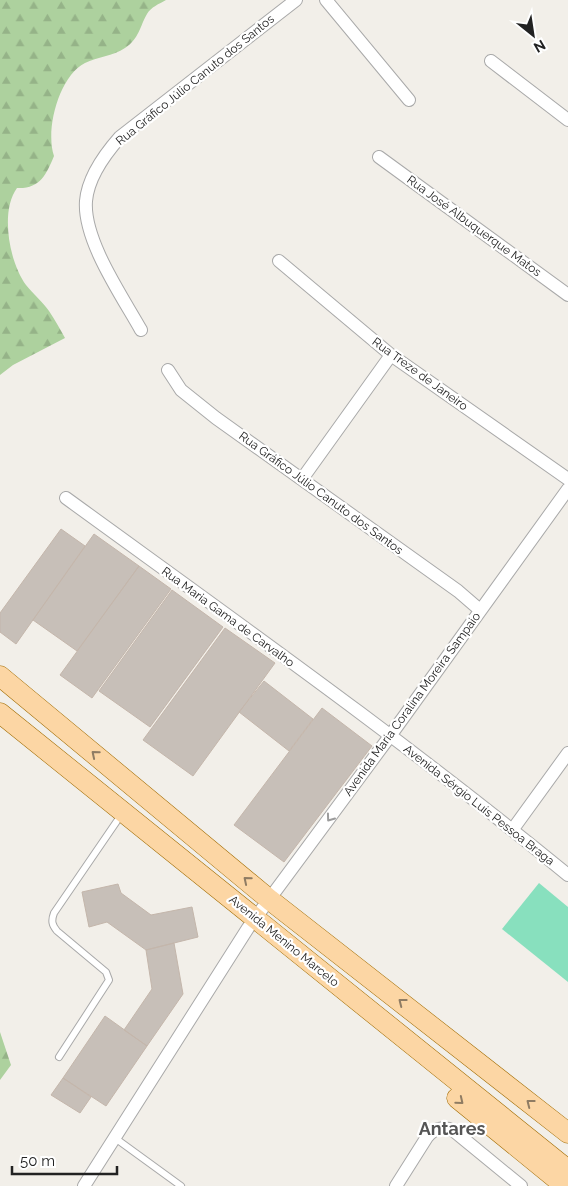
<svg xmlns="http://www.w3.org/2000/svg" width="568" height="1186" font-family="Raleway,sans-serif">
  <defs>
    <pattern id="forest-firs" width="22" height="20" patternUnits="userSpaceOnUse" patternTransform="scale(1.25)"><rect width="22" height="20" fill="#add19e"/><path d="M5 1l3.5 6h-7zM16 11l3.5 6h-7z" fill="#95b388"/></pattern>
  </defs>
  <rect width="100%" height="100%" fill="#f2efe9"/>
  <!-- forest -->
  <path fill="url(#forest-firs)" d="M0,0H166C159,4 151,7 147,14C140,26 139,39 125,48C113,56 97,57 85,63C59,76 45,130 54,156C46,175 40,189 17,188C0,211 9,262 26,285C33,294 43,302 49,311C55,320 60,329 65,338L13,365L0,375Z
    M0,1032L11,1065L0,1080Z"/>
  <!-- pitch -->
  <path fill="#88e0be" d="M539,883L568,907V982L502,929Z"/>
  <!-- building -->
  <path fill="#c7bfb8" stroke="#c4b6ab" d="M61,529L85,546L16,644L0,632V613Z
    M94,534L139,566L77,651L33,620Z
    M139,566L171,589L92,698L60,675Z
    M172,590L223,627L150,727L99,691Z
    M225,628L275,663L193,776L143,740Z
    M264,681L313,719L289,751L239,712Z
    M322,708L372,746L284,862L234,825Z
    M118,884L121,893L151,915L192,907L198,937L146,950L107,922L89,927L82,892Z
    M174,943L183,994L147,1046L124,1030L152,989L146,950Z
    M105,1016L147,1046L106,1106L63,1078Z
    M63,1078L91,1097L80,1113L51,1095Z"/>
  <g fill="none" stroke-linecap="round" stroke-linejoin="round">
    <!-- service casing -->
    <g stroke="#a9a9a9" stroke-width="8">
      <path id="service" d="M59,1057L109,980L106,972L57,931C52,925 51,921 54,913L117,821
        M115,1138L181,1186"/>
    </g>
    <!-- minor casing -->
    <g stroke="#a9a9a9" stroke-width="14">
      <path id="minor" d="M326,0L409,100
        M491,61L568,120
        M379,157L568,295
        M279,261L391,355L568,479
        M141,330C122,296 83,240 86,201C88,177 105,154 120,137L296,0
        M168,370L181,390L216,418L458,591L480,610
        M302,479L391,355
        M66,498C235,621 406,742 568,875
        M513,829L568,753
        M84,1186L248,928L390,736L568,489
        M396,1186L427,1137C434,1128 444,1126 454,1131L521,1186"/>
    </g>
    <!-- primary casing -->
    <g stroke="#a06b00" stroke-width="21">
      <path id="primary" d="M0,676L270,900L568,1133
        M0,713L568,1170
        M457,1098L565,1186"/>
    </g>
    <!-- service -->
    <use href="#service" stroke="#fff" stroke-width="6"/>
    <!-- minor -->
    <use href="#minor" stroke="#fff" stroke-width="12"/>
    <!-- primary -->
    <use href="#primary" stroke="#fcd6a4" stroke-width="20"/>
  </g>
  <!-- one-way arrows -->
  <defs><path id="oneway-chevron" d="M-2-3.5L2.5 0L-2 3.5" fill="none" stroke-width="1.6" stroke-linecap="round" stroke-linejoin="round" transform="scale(1.25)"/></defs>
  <g stroke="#8f7c63">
    <use href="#oneway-chevron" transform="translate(95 754) rotate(-140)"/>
    <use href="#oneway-chevron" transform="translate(247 880) rotate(-140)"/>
    <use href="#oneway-chevron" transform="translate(402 1002) rotate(-142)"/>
    <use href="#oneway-chevron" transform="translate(460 1101) rotate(39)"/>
    <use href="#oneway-chevron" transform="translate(530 1103) rotate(-142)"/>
  </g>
  <use stroke="#9c9c9c" href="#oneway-chevron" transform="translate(330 818) rotate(126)"/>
  <g text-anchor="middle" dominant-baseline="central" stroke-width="4.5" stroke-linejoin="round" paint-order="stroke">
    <!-- street labels -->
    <g font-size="12" fill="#222" stroke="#fff">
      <text transform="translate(195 80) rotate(-39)">Rua Gráfico Júlio Canuto dos Santos</text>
      <text transform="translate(474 226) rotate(36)">Rua José Albuquerque Matos</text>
      <text transform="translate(420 374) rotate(36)">Rua Treze de Janeiro</text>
      <text transform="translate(321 493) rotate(36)">Rua Gráfico Júlio Canuto dos Santos</text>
      <text transform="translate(228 617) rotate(36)">Rua Maria Gama de Carvalho</text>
      <text transform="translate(412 704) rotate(-54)">Avenida Maria Coralina Moreira Sampaio</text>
      <text transform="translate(479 805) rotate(38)">Avenida Sérgio Luís Pessoa Braga</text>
      <text transform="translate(284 941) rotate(39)">Avenida Menino Marcelo</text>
    </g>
    <!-- district labels -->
    <g font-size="18" font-weight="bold" fill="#555" stroke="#fff">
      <text x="452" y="1128">Antares</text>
    </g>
  </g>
  <!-- north arrow -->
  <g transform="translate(533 35) rotate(150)" stroke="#ffffff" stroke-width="4" paint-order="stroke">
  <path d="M0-4L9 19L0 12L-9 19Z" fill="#222222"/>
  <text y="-8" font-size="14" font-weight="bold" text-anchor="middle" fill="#222222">N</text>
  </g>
  <!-- scale -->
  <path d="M12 1166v8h105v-8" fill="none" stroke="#222222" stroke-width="2.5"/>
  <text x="20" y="1166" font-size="15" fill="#222222" stroke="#ffffff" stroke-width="4" paint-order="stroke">50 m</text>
</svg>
